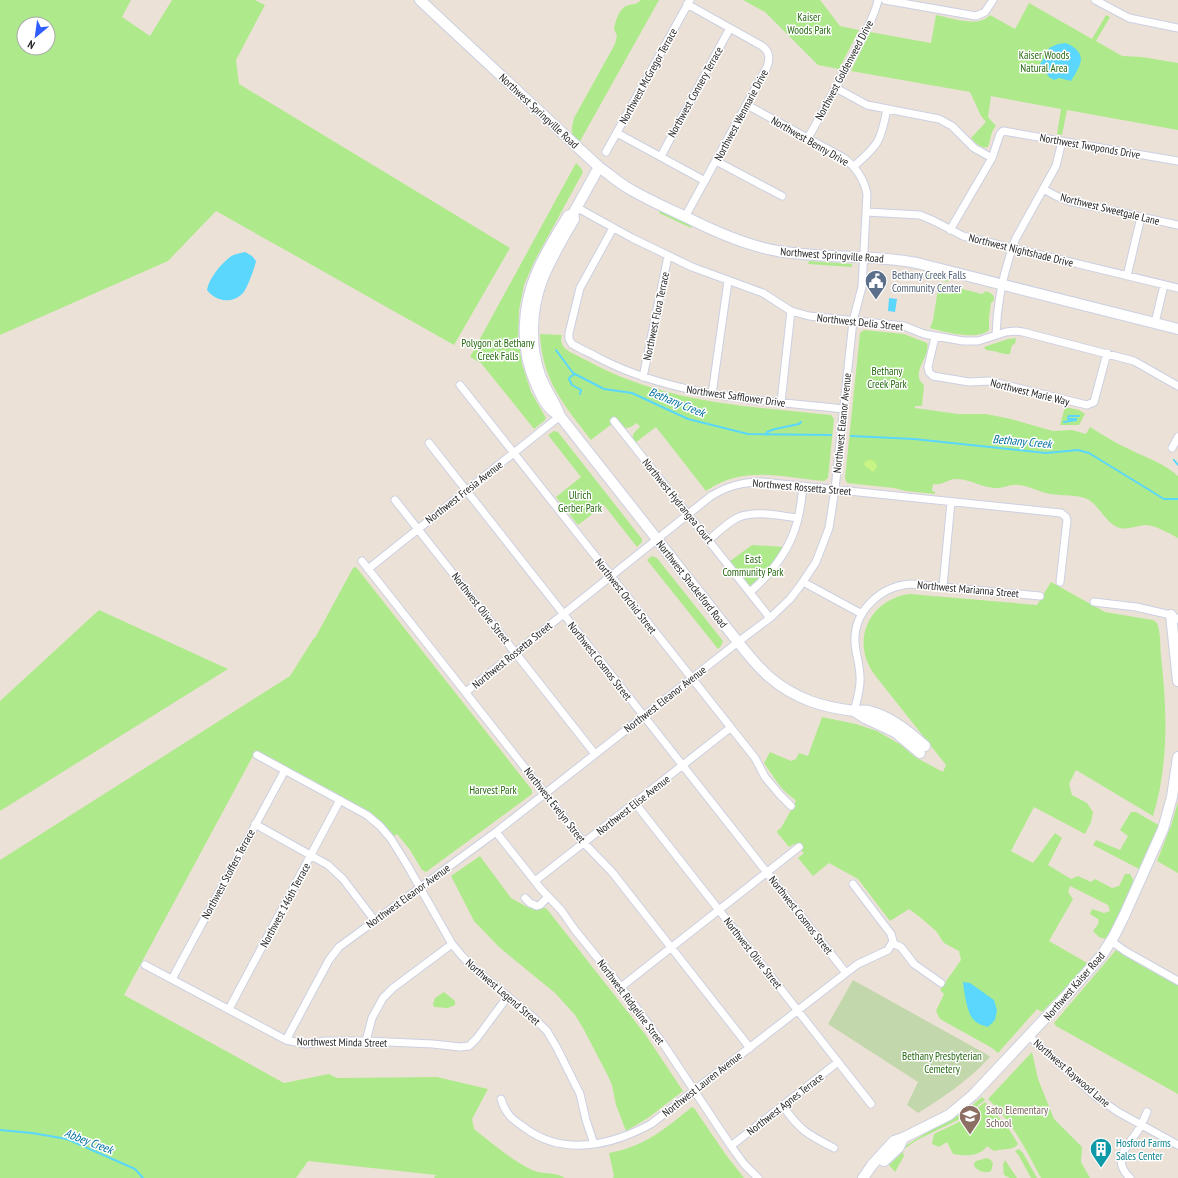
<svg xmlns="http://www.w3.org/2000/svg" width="1178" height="1178" font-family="'PT Sans Narrow',sans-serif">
  <rect width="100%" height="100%" fill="#ece1d6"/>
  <!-- green -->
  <path fill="#aeea8b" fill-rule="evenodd" d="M0,0H131L122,17L150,36L172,0H255L265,5L236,60L239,84L510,248L454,345L216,211L168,261L0,335ZM24,24H48V48H24Z
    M641,0H659L579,143C570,133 571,131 574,118L615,44L617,36L614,29C615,22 619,9 626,6C633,3 635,6 641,0Z
    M743,0H820L840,26L859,30L839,69L818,65L765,12Z
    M1029,3L1092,39L1106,15L1110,17L1096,41L1122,56L1142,57L1178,63V130L1067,110L1062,135L1057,134L1061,109L991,96L988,117L996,126C990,133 991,139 988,147C981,149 976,143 971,138L986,122L981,116L970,92L851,71L870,32L931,43L936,15C952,18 979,28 990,15L1015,29Z
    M576,163L581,168L583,172L534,262L524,285L519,310L518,339L522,364L531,392L546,418L544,421L534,429L481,363L470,357Z
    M660,210L692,226L691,228L659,213Z
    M809,261L852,264V267L808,264Z
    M921,273L949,279L948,282L920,275Z
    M939,283L982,294L986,291C991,293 994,294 994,300L991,303L989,317V330C978,341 944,332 930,328L933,320Z
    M864,330L904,334L927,343C931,357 909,373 924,385L922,406H915V408L958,414H986L1011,419L1053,431L1072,430L1086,434L1090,427C1103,435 1117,444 1131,450C1147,458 1165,464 1178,476V538C1168,533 1156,525 1144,525C1136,526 1128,530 1120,528C1106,524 1101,508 1089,500C1078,494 1063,496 1050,494C1039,492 1030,486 1018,485C1010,484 1003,489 994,488C981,487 970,479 956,479C948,479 941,486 933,484L932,491L935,492V494L906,491L894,488L847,483L845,478L860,333Z
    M540,334L562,335C557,350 575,354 586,360C664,403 744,406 831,415L834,419L828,478L824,481C782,477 743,465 706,491L656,427L635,443C630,436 634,432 640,427L637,423C627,430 624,430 617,420L591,440C564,405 542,380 540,334Z
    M1016,338L1015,344L1012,345L1010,354C1002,355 995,350 986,350L984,347L1008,339Z
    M1065,407L1079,410L1085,414L1079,425H1060Z
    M554,431L558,432L642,539V542L637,547L604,505L578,525L556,497L581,477L548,435Z
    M752,545L785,547L779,558L751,587H749L729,562Z
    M652,556L657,558L723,641L721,646L718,649L647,560Z
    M356,567L532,790V794L426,872L422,870L410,850L397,834L391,839L378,824L254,754L124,995L284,1083L329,1074L337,1078L437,1077L488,1089L472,1119L474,1129C492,1143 511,1160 532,1170C543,1175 554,1171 565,1178H434L436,1175L308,1161L296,1178H0V860L290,676L314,638H315L353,568Z
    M1051,582L1105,612L1153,620L1157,623C1161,633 1160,646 1161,656C1167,710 1169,764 1153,816L1076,770L1069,784L1072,795L1087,803L1093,812L1091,822L1085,834L1034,807L1011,851L1033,863L1055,833L1062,838L1048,865L1071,879L1078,876L1091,882L1095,879L1112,888L1119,886L1125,874H1130L1135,883L1123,910L1106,939L1099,937L1093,931C1096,927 1100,924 1098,919L1090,914L1092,909L1104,913L1110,911L1108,905L1070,886L1068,892L1073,899L1049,941L1089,964L1042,1012L1037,1009L998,1053L992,1048L940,1019L936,1011L944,994L940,990L961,960L959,951L944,943L936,931L921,918L909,909L890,921L858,879L829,863L813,876L798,858L804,853L794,844L789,847L780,836L778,834L777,831L781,828L796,801C794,798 791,797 789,795C779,787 772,774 764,763L770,752L791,761L796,759L799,753L808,756L822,717L856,724L877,731L901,745L915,757L943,772L946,765L874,674C850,640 870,599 910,594L1037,605Z
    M99,610L228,669L0,811V701Z
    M1178,802V873L1157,861L1171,826Z
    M1131,812H1136L1160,826L1141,870L1093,845L1096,840L1120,850L1128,836L1120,830Z
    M480,856L511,898L529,908H546L550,913L645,1034L683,1091L648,1118L626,1131L616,1105L612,1085L608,1076L583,1028L575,1015L555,993L499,947L474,921L451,876Z
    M1116,950L1178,985V1094L1056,1026L1054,1023Z
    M444,992L455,1001V1005L448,1008L434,1007L433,1004L435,998Z
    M1032,1052L1038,1079L1054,1119L1082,1147L1081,1162L1090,1178H1041C1026,1150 1012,1121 988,1099Z
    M982,1097L985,1100L962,1118L917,1140L897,1154C903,1144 947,1122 960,1114C968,1109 975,1103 982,1097Z
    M985,1102L1009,1129L1018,1144C1013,1151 1003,1148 994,1151L987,1146C980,1157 965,1156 953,1154L947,1142L939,1147L932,1144L934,1134L959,1122Z
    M692,1107L694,1108L726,1155L744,1178H613L614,1176L609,1153C646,1146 663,1130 692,1107Z
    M1019,1149L1023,1153L1037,1178H1031L1019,1156L1015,1151Z
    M903,1152L904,1156L895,1172L889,1165Z
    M987,1158L991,1160L993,1164L991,1171C985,1174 978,1171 974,1166V1164L976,1161Z
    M1005,1160L1017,1178H1010L1004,1175L1003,1165Z"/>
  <!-- cemetery -->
  <path fill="#c2d7ab" d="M853,980L986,1054L990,1057C969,1080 944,1097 918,1113L907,1105L918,1082L828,1024Z"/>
  <!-- pitch -->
  <path fill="#c8f385" d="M868,460C873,459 876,462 877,467L873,472L865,466L864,463Z"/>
  <!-- water -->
  <path fill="#5bd6fc" d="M1066,43C1088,53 1082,64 1071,81L1059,78L1054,80L1049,77L1040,64L1046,55L1049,48L1058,44Z
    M245,252L252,256L256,261C255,267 247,289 243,293C232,305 215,301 207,290C209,278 221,264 230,257C234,254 241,253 245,252Z
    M889,298L897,299L895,312L888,311Z
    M963,982L970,983L994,1000L997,1010L995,1020L988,1027C982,1025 977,1024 973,1019C967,1013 964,991 963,982Z"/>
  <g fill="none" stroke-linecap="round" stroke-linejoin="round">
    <!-- stream -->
    <path stroke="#5bd6fc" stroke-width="2" d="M556,350L573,373L604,389L632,393L688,419L748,434L831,435
      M575,374L570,377L569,379L572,385L581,390L580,394
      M1064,422L1076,420V419H1069L1068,418L1069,416H1079
      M766,435L767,432L775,429L799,424L801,422
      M851,436L914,439L1046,453L1078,450L1089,453L1164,499H1178
      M1174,460L1178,465
      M0,1130L32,1133L67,1139L135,1169L143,1178"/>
    <!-- street casing -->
    <g stroke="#cbd0e2" stroke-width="9">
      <path id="street" d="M885,0L976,16L985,12L993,0
        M1095,0L1129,18L1178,28
        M836,88L867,105L939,119L952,126L974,148L992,158
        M617,133L705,181
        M808,138C825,108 841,78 857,48C864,33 875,17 878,0
        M606,152L690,0
        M661,156L730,28
        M716,161L782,196
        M854,166C879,145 881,140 887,109
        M1043,189L1058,197L1069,201L1178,225
        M576,207L632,238L692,267L763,293L791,311L809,316L904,326L924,334L963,341H978L1006,332L1016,331L1023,332L1134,361L1178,386
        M866,212L920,215L934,221L963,236L1178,288
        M685,217L767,67C770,58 770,52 762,46L687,4
        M613,228L580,288L569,333V339L572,344C580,349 590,353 599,358C674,397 760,400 843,409
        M950,230L992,158L1000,134L1003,131L1178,161
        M1127,276L1141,217
        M1155,323L1164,285
        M996,335C997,302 1004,269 1016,238L1056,166L1062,141
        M935,337L928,367L929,372L933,376L969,382L989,381L1087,405L1094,402L1107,353
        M643,377L668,256
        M460,385L755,758L765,777L780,795L791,806
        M712,394L728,281
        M781,402L791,311
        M614,421L770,618
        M429,443L846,973
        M1172,448L1178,437
        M395,500L595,754
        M709,540C718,532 728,522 739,517C756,510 780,516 798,518
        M362,561L584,843L612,872L750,1048
        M368,569L560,416
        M803,582L862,614
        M943,586L951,502
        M750,592C773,572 793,545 799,514C801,505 802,496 803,486
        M1094,602L1136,607L1171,615L1178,619
        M466,692L711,496C728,486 742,482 762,482L1061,513L1066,517L1067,520L1060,582
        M854,711C857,700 861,688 860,677C860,666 856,655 855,643C853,611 881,586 911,584L1040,596
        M257,755L367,815L380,826L391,839L406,863L452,944L462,956L477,971L534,1018L547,1031L557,1048L580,1094L586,1120L594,1144
        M635,803L871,1104
        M255,824L328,865L343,879L375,921
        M496,832L541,889L561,910L575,930L621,987L664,1045L731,1146L744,1164L758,1178
        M535,881L730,728
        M525,898L530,903L537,906L540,905L548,897
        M1111,941L1125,951L1178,981
        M892,943L901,947L914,964L941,983
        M145,965L286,1040L306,1044L326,1041H366L433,1044L460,1047L469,1046L477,1038L508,996
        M172,979L285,770
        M621,987L799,847
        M229,1009L340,800
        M1029,1036L1095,1096L1118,1112L1178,1145
        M286,1040L329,960L339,947L496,832L738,642L770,618L790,599L800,586L816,562L829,528L835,489L853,321L862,287L867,194C864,179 857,168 844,158L747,105
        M366,1041L372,1018L383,998L393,988L452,944
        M501,1099C506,1115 512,1119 525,1128C564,1157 612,1145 651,1124L846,973L858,964L888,950L893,941L891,934L853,884
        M783,1106C799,1130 809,1135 834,1148
        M731,1146L838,1062
        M1130,1178C1112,1160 1125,1149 1137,1132C1141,1126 1144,1119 1147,1112"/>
    </g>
    <!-- secondary casing -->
    <g stroke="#cbd0e2" stroke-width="12">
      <path id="secondary" d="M420,0L599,167C609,174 618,182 628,188C648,200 669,209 690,219C718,233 748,246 778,251C824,259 871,254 917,263L1178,329
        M573,214L574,219C552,258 532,287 533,333C533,347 535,361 540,375C545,389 555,402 560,416L738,642C759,669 776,688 810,701C823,706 839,709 854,711C859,711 864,710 869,711C890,716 910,732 925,746
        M557,414C545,407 540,393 535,382C520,348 522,306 537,272C545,253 557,234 568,216L573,214L599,167
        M1171,615L1178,681
        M854,711L865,718L895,732L920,753
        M884,1161L899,1147L903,1138
        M863,1178L872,1165L894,1141L903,1138L949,1115L973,1095L1066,996L1102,955L1114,936L1124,916L1163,829L1172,797L1178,757"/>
    </g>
    <!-- street -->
    <use href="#street" stroke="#fff" stroke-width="7"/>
    <!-- secondary -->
    <use href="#secondary" stroke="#fff" stroke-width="10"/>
  </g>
  <!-- icons -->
  <defs>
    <g id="civic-pin" transform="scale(1.15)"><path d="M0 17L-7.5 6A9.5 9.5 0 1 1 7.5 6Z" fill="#5c6f8a" stroke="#fff"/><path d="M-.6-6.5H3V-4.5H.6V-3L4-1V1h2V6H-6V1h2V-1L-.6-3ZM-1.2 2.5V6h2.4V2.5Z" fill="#fff"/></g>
    <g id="school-pin" transform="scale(1.15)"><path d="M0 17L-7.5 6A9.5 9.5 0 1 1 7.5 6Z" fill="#8d6e63" stroke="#fff"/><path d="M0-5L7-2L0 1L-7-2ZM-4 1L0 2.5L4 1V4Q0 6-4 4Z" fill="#fff"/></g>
    <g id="building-pin" transform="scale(1.15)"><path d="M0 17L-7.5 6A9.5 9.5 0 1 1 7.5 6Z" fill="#0f9aa8" stroke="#fff"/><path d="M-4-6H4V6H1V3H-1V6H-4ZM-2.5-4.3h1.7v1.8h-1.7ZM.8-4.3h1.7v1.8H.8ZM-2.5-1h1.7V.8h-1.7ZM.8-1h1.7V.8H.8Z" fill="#fff"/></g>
  </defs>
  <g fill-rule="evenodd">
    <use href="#civic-pin" x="876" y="281"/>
    <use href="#school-pin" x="970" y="1116"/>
    <use href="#building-pin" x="1101" y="1149"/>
  </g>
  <g text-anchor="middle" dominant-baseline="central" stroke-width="3" stroke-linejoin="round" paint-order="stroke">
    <!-- park labels -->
    <g font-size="11" fill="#266911" stroke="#fff">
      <text x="809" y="17">Kaiser<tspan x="809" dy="13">Woods Park</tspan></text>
      <text x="1044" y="55">Kaiser Woods<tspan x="1044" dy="13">Natural Area</tspan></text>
      <text x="498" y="343">Polygon at Bethany<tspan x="498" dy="13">Creek Falls</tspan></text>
      <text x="887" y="371">Bethany<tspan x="887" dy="13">Creek Park</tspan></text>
      <text x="580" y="495">Ulrich<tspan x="580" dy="13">Gerber Park</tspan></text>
      <text x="753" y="559">East<tspan x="753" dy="13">Community Park</tspan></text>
      <text x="493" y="790">Harvest Park</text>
      <text x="942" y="1056">Bethany Presbyterian<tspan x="942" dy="13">Cemetery</tspan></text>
    </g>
    <!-- street labels -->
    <g font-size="11" fill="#272727" stroke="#fff">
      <text transform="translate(844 70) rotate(-62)">Northwest Goldenweed Drive</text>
      <text transform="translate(648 76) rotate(-61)">Northwest McGregor Terrace</text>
      <text transform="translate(695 92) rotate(-61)">Northwest Connery Terrace</text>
      <text transform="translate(539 111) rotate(43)">Northwest Springville Road</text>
      <text transform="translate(741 115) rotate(-62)">Northwest Wenmarie Drive</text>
      <text transform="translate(810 141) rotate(30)">Northwest Benny Drive</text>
      <text transform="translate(1090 146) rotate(10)">Northwest Twoponds Drive</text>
      <text transform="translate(1110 209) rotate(14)">Northwest Sweetgale Lane</text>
      <text transform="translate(1021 250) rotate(14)">Northwest Nightshade Drive</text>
      <text transform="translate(832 255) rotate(4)">Northwest Springville Road</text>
      <text transform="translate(656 316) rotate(-78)">Northwest Flora Terrace</text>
      <text transform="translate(860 322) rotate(6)">Northwest Delia Street</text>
      <text transform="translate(1030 392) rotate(14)">Northwest Marie Way</text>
      <text transform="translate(736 396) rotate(8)">Northwest Safflower Drive</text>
      <text transform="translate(842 423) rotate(-84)">Northwest Eleanor Avenue</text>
      <text transform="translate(802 487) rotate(5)">Northwest Rossetta Street</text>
      <text transform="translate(464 492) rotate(-38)">Northwest Fresia Avenue</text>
      <text transform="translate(678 501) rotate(51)">Northwest Hydrangea Court</text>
      <text transform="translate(692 584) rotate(52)">Northwest Shackelford Road</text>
      <text transform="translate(968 589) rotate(5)">Northwest Marianna Street</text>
      <text transform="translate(626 596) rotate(52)">Northwest Orchid Street</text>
      <text transform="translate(481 608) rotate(52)">Northwest Olive Street</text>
      <text transform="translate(512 655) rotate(-39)">Northwest Rossetta Street</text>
      <text transform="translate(600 661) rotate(52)">Northwest Cosmos Street</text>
      <text transform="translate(665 699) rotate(-38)">Northwest Eleanor Avenue</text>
      <text transform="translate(555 805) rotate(52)">Northwest Evelyn Street</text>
      <text transform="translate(633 805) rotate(-38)">Northwest Elise Avenue</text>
      <text transform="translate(228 874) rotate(-62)">Northwest Stoffers Terrace</text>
      <text transform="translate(408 896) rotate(-36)">Northwest Eleanor Avenue</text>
      <text transform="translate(285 905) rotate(-62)">Northwest 146th Terrace</text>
      <text transform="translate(801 915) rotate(52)">Northwest Cosmos Street</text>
      <text transform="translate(753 953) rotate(52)">Northwest Olive Street</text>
      <text transform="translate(1074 986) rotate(-49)">Northwest Kaiser Road</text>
      <text transform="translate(503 992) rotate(41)">Northwest Legend Street</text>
      <text transform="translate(631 1002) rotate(53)">Northwest Ridgeline Street</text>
      <text transform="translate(342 1042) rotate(1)">Northwest Minda Street</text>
      <text transform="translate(1072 1073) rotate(41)">Northwest Raywood Lane</text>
      <text transform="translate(702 1084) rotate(-38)">Northwest Lauren Avenue</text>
      <text transform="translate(785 1104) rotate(-38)">Northwest Agnes Terrace</text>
    </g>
    <!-- service labels -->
    <g font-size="11" fill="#4e5e75" stroke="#fff" text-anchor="start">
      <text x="892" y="275">Bethany Creek Falls<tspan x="892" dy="13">Community Center</tspan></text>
    </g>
    <!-- education labels -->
    <g font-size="11" fill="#785e54" stroke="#fff" text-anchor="start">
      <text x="986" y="1110">Sato Elementary<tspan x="986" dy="13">School</tspan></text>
    </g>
    <!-- culture labels -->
    <g font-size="11" fill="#0d838f" stroke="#fff" text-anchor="start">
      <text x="1116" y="1143">Hosford Farms<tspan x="1116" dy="13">Sales Center</tspan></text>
    </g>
    <!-- water labels -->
    <g font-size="12" font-style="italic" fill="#006fa1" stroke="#fff">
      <text transform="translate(677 402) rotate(22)">Bethany Creek</text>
      <text transform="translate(1022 441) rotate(5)">Bethany Creek</text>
      <text transform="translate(89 1141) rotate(21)">Abbey Creek</text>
    </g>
  </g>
  <!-- north arrow -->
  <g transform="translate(36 36) rotate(209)"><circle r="19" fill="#ffffff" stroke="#a9a9a9"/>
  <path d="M0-3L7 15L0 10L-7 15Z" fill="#2f5dff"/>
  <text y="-6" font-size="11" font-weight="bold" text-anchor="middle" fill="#272727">N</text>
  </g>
</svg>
